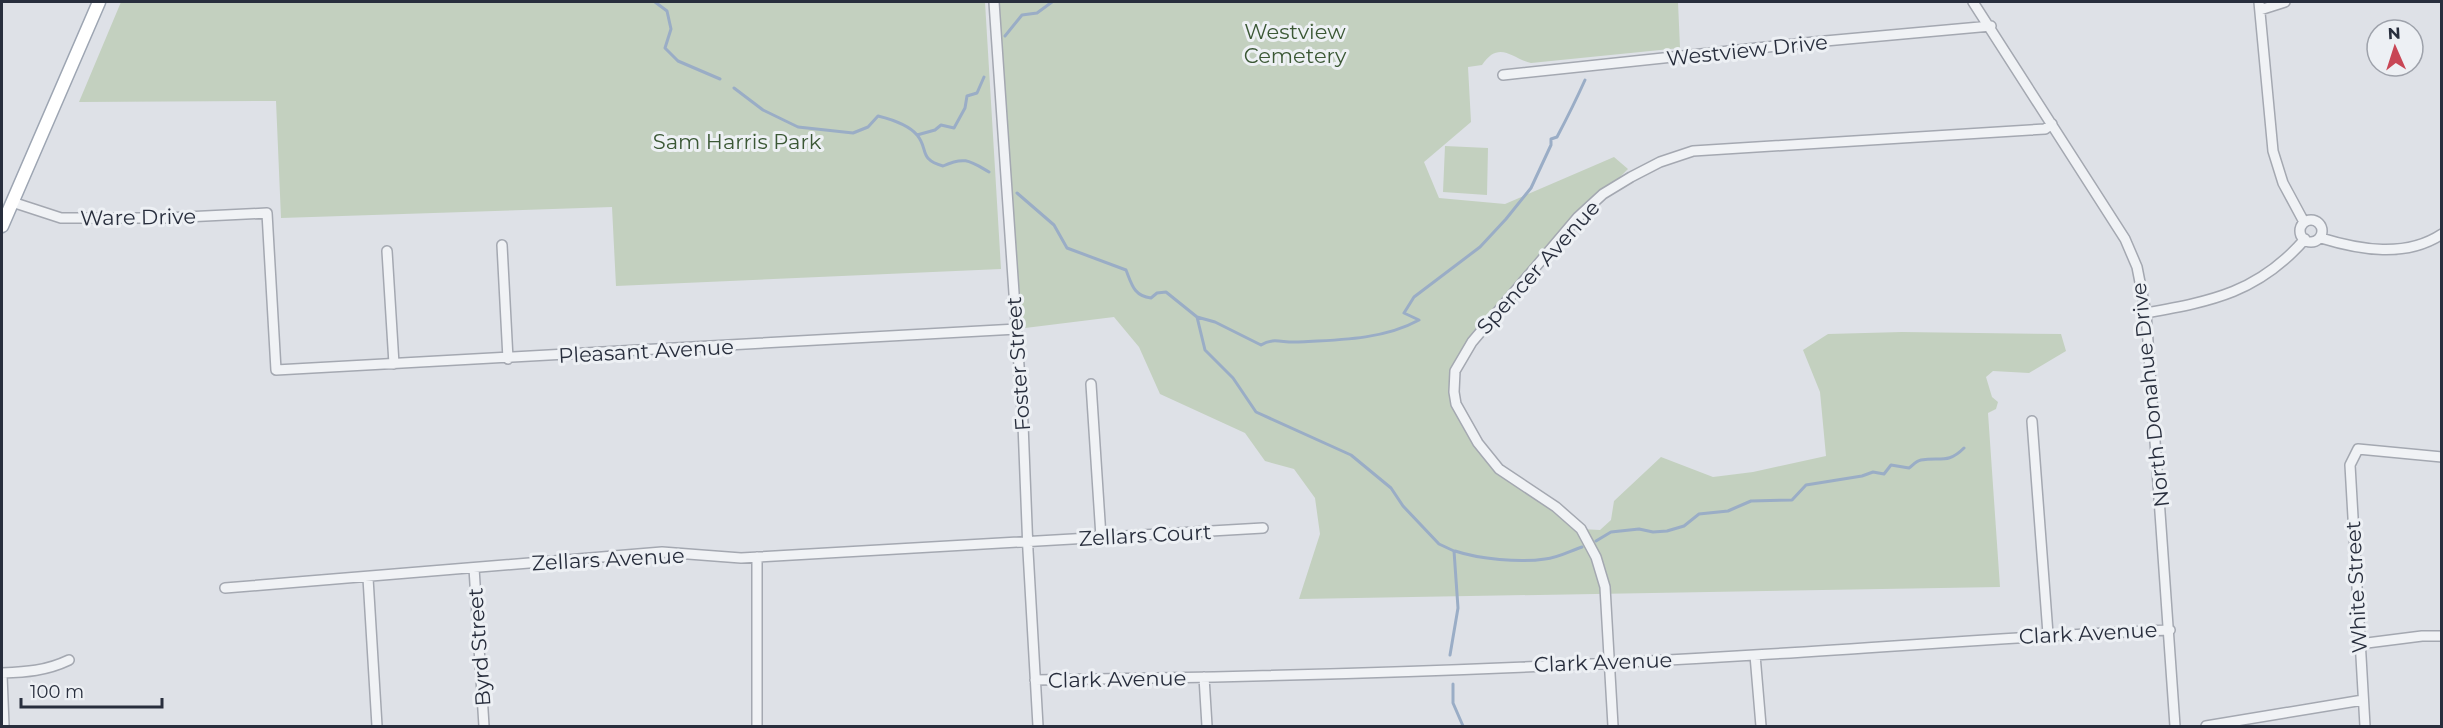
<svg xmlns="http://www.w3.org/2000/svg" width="2443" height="728" font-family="Montserrat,sans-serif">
  <rect width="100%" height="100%" fill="#dee1e7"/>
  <!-- green -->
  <path fill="#c3d0bf" d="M121,2H985L1001,269L616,286L612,207L281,218L276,101L79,102Z
    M994,2H1678L1680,48L1531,63C1513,59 1499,39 1482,65L1468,67L1471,122L1424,162L1439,198L1505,204L1614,157L1628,169L1603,194L1472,342L1455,371L1456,404L1499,469L1581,529L1600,530L1611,520L1614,501L1661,457L1713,477L1753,472L1826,456L1820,392L1803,350L1828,334L1902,332L2061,334L2066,351L2029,373L1993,371L1986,377L1992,397L1998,402L1996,409L1988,413L2000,587L1299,599L1320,534L1315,498L1294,469L1265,461L1245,433L1160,394L1139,347L1114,317L1017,329Z
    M1445,146L1488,148L1487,195L1443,192Z"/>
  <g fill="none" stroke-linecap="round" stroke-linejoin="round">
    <!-- stream -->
    <path stroke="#9aadc6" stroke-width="3" d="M655,2L667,11L671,29L665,48L678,61L720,79
      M1005,36L1022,15L1037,13L1052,2
      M734,88L763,110L798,127L853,133L868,127L878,116C890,119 908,124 917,135C929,149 918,159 943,166C965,156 970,161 989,172
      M917,135L935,130L941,125L954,128L965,108L967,96L977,93L984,77
      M1017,193L1054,225L1067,248L1126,270C1132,285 1134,296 1151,298L1157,293L1166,292L1197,317L1215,322L1261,345C1273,337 1283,343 1296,342C1337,340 1383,340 1419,320L1404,313L1414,297L1480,247L1506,219L1531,188L1551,145V139L1557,137C1567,118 1576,100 1585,80
      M1197,317L1205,350L1233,378L1256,412L1351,455L1391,488L1403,506L1439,544L1454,551L1458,608L1450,655
      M1596,541L1611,532L1639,529L1653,532L1667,531L1684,526L1699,514L1728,511L1751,501L1792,500L1806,485L1862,476L1873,472L1884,474L1891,465L1909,468C1913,465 1916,461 1921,460C1941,457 1948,464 1964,448
      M1455,551C1479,559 1520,563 1545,559C1558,558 1570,551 1582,547
      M1453,684V703L1463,726"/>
    <!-- minor casing -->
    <g stroke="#a4a8b1" stroke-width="12">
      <path id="minor" d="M994,2L1023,424L1028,551L1038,726
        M1973,2L2125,239L2137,267L2146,313L2175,726
        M2259,2L2273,151L2283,183L2304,222
        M2260,10L2285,2
        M1503,75L1814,42L1991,26
        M12,202L61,218H165L267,213L276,370L1017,329
        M2300 231a11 11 0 1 1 22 0a11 11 0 1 1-22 0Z
        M2321,238C2360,250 2406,258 2442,234
        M502,245L508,359
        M387,251L394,364
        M2146,313C2213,301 2259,292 2305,239
        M1091,384L1101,537
        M2032,421L2048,634
        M757,557V726
        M474,568L484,726
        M368,578L377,726
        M225,588L662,552L741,558L1263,528
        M2359,644L2422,636H2442
        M1755,655L1761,726
        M2,673C26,672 46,671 69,660
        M2,675L4,726
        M1204,677L1207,726
        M1035,680C1275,677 1515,670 1754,655C1893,647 2031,635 2170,630
        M1613,726L1605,587L1596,557L1581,529L1556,507L1499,469L1478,443L1456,404L1454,392L1455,371L1472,342L1578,217L1603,194L1631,177L1660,162L1693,151L2045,129L2052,124
        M2206,726L2363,700
        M2365,726L2350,465L2358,449L2442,457"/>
    </g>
    <!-- major casing -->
    <g stroke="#9da5b2" stroke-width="15">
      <path id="major" d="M2,226L99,2"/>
    </g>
    <!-- minor -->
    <use href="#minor" stroke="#f0f2f5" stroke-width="9"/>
    <!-- major -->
    <use href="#major" stroke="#fff" stroke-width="12"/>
  </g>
  <g text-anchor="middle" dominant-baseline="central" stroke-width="6" stroke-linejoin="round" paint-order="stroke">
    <!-- park labels -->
    <g font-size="21" fill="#3b5835" stroke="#edf0f4">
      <text x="1295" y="31">Westview<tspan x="1295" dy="24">Cemetery</tspan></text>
      <text x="737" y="141">Sam Harris Park</text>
    </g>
    <!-- street labels -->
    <g font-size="21" fill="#282e3d" stroke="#edf0f4">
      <text transform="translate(1747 50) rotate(-6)">Westview Drive</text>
      <text transform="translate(138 217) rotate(-1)">Ware Drive</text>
      <text transform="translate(1538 267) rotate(-48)">Spencer Avenue</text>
      <text transform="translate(646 351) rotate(-3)">Pleasant Avenue</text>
      <text transform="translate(1018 364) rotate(-94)">Foster Street</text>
      <text transform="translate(2150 395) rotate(-96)">North Donahue Drive</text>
      <text transform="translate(1145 535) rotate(-3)">Zellars Court</text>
      <text transform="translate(608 559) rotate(-3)">Zellars Avenue</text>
      <text transform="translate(2356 587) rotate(-93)">White Street</text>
      <text transform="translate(2088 633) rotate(-3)">Clark Avenue</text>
      <text transform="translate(479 647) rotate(-94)">Byrd Street</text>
      <text transform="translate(1603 662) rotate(-2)">Clark Avenue</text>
      <text transform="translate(1117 679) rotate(-1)">Clark Avenue</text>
    </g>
  </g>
  <!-- border -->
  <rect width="2443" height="728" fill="none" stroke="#282e3d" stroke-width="6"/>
  <!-- north arrow -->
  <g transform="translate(2395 48) rotate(357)"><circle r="28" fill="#edf0f4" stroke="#9ea2ab" stroke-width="1.5"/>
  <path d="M0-4.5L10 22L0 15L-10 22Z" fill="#c84655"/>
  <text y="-9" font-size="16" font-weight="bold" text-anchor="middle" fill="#282e3d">N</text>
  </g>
  <!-- scale -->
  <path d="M21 698v9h141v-9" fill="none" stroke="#282e3d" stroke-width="3"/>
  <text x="30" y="698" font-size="18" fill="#282e3d" stroke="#edf0f4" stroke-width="4.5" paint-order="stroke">100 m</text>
</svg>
